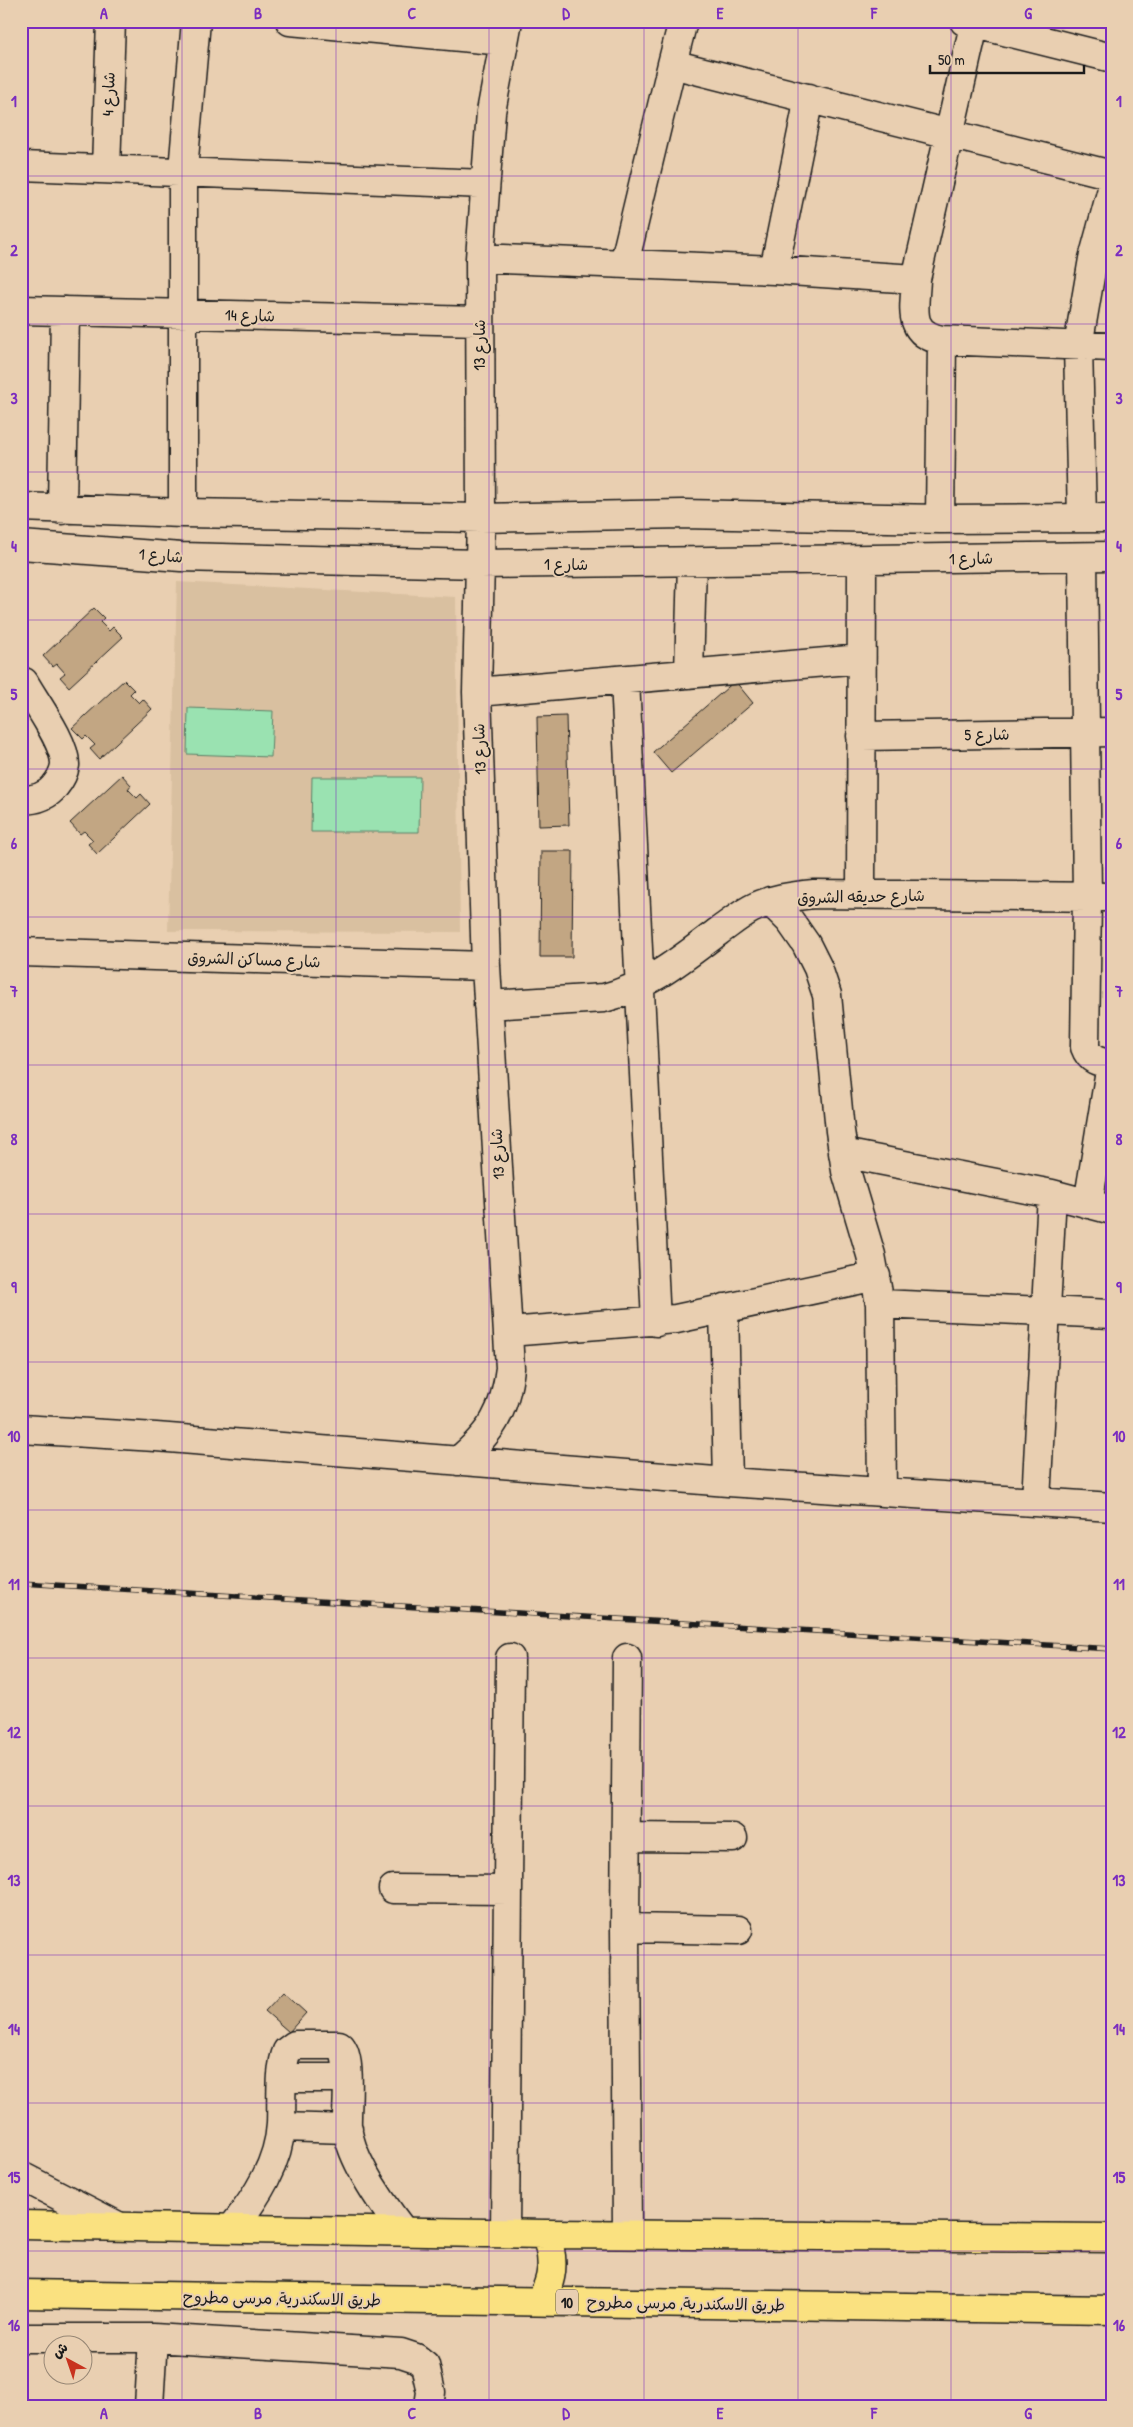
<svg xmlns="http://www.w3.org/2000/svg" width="1133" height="2427" font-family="'Patrick Hand','Playpen Sans Arabic',sans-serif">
  <rect width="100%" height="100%" fill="#e9cfb1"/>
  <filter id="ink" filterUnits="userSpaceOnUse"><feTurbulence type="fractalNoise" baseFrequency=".02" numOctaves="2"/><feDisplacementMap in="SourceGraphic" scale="10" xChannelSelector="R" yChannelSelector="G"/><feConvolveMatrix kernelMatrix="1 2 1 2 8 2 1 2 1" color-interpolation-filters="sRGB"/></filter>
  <g filter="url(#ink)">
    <!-- built -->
    <path fill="#d9c0a0" d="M177,582L456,597L460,932L168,931Z"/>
    <!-- green -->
    <path fill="#9ae2b1" stroke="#5b7f66" d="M188,708L273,711L271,757L187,754Z
      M312,777H420L419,832H311Z"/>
    <!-- building -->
    <path fill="#c2a683" stroke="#1c1c1c" d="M94,608L104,618L100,622L109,631L113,627L123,637L69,687L60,677L65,673L57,664L53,667L43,656Z
      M124,680L134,690L130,694L139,703L143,699L152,709L99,759L90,749L95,745L86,736L83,739L72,728Z
      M735,681L753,703L671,773L653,752Z
      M566,716L569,825L539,826L537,717Z
      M122,775L131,785L128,789L137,798L141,794L150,804L97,854L88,844L93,840L84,831L80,834L70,823Z
      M541,851H573L572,957H540Z
      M283,1992L306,2013L289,2032L265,2011Z"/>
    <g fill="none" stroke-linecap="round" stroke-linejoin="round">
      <!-- minor casing -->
      <g stroke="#1c1c1c" stroke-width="31">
        <path id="minor" d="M290,21L504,41
          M964,21L1112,58
          M975,21L916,279C915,307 906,334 942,340L1112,347
          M672,64L683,21
          M21,166L485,184
          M106,168L111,21
          M480,258L774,270L916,279
          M624,264L672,64L1112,175
          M774,270L809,98
          M21,310L479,321
          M21,507L183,513L481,518L683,514L940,519L1112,518
          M62,510L65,311
          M183,513V170L196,21
          M1082,518L1078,346L1093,259L1112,189
          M940,519L942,340
          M21,545L181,557L480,564L1112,556
          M1083,557L1087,897L1085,1047C1090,1061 1099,1062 1112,1064
          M689,674L692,563
          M625,680L656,1322
          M21,687L24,682C35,702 66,743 65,765C64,772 60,780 55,786C47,797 35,800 21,800
          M477,692L861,659
          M861,736L1112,732
          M861,894L862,560
          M770,901L790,921L806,944L818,968L827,995L840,1131L846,1171L871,1255L880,1304L882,1492
          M21,952L486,966
          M488,1005L604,998C648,987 683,958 719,931C729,924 740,915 751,909C770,899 792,896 814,894L1112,897
          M843,1153L1052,1194L1112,1210
          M1088,1204L1111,1064
          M880,1304L1112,1314
          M724,1308L728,1482
          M508,1332L676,1319L876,1276
          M21,1429L156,1437L728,1482L1112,1507
          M458,1461C491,1433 505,1412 510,1368L486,966L477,692L481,518L480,258L491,112L508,21
          M1036,1501L1052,1194
          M627,1658L625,1928L627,2234
          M626,1837L733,1838
          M393,1889L508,1890
          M625,1928L738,1930
          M283,2078H347
          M281,2127L348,2129
          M21,2176L118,2226
          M233,2227C256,2198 279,2163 281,2124C282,2104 279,2069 287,2051L295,2045H339C353,2053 346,2110 347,2126C350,2159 383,2205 403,2231
          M505,2232L510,1658
          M21,2338H153L401,2353L416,2358L425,2365L431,2392L429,2406
          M149,2406L153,2338"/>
      </g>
      <!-- major casing -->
      <g stroke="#1c1c1c" stroke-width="31">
        <path id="major" d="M21,2225L545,2234L1112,2238
          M21,2294L1112,2310
          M540,2301C554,2279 555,2258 545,2234"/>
      </g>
      <!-- minor -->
      <use href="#minor" stroke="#e9cfb1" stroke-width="28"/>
      <!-- major -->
      <use href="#major" stroke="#fae180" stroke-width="28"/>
      <!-- rail casing -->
      <g stroke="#1c1c1c" stroke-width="5.5">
        <path id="rail" d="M21,1583L1112,1649"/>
      </g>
      <!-- rail -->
      <use href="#rail" stroke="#e9cfb1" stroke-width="4" stroke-dasharray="11" stroke-linecap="butt"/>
    </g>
  </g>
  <!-- grid -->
  <path fill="none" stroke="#7b2cbf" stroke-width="1" stroke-opacity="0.55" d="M182,21V2406M336,21V2406M489,21V2406M644,21V2406M798,21V2406M951,21V2406M21,176H1112M21,324H1112M21,472H1112M21,620H1112M21,769H1112M21,917H1112M21,1065H1112M21,1214H1112M21,1362H1112M21,1510H1112M21,1658H1112M21,1806H1112M21,1955H1112M21,2103H1112M21,2251H1112"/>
  <g text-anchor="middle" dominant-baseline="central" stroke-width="4" stroke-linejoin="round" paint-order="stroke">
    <!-- shield labels -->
    <rect fill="#e9cfb1" stroke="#5a5249" stroke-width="1" x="556" y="2289.5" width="22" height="25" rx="4"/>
    <g font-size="15" font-weight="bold" fill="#1c1c1c">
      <text x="567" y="2302">10</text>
    </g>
    <!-- street labels -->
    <g font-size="16" fill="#1c1c1c" stroke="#e9cfb1">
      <text transform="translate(108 94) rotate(-88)">شارع 4</text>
      <text transform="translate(250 315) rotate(1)">شارع 14</text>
      <text transform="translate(479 345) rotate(-90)">شارع 13</text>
      <text transform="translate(161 555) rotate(4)">شارع 1</text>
      <text transform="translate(971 558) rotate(-1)">شارع 1</text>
      <text x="566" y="564">شارع 1</text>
      <text transform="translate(987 734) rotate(-1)">شارع 5</text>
      <text transform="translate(479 749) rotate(-92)">شارع 13</text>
      <text transform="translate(861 896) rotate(-1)">شارع حديقه الشروق</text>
      <text transform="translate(254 959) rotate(2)">شارع مساكن الشروق</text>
      <text transform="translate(497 1154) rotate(-93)">شارع 13</text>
      <text transform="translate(282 2298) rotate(1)">طريق الاسكندرية, مرسى مطروح</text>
      <text transform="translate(686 2303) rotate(1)">طريق الاسكندرية, مرسى مطروح</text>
    </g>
  </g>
  <!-- margin -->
  <rect width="1133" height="2427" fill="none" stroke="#e9cfb1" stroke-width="55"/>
  <!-- north arrow -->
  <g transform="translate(68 2360) rotate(320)"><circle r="24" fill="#e9cfb1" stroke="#978775"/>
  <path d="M0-4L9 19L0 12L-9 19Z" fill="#c8321e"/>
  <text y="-8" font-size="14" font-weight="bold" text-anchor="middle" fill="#1c1c1c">ش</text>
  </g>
  <!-- scale -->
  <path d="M930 65v8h154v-8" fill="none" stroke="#1c1c1c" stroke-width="2.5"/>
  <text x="938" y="65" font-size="15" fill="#1c1c1c" stroke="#e9cfb1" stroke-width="4" paint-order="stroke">50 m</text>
  <rect x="28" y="28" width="1078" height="2372" fill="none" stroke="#7b2cbf" stroke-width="2"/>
  <g font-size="16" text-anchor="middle" font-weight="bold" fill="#7b2cbf">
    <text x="104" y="19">A</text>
    <text x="258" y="19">B</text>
    <text x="412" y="19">C</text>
    <text x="566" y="19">D</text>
    <text x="720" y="19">E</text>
    <text x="874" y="19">F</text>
    <text x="1028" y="19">G</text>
    <text x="14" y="107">1</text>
    <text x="1119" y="107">1</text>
    <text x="14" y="256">2</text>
    <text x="1119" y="256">2</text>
    <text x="14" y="404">3</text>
    <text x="1119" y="404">3</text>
    <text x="14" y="552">4</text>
    <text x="1119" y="552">4</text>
    <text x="14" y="700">5</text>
    <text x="1119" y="700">5</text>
    <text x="14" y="849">6</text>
    <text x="1119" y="849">6</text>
    <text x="14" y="997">7</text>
    <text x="1119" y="997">7</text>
    <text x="14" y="1145">8</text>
    <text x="1119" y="1145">8</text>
    <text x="14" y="1293">9</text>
    <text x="1119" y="1293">9</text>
    <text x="14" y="1442">10</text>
    <text x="1119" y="1442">10</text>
    <text x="14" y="1590">11</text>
    <text x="1119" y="1590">11</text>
    <text x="14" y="1738">12</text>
    <text x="1119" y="1738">12</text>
    <text x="14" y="1886">13</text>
    <text x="1119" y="1886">13</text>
    <text x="14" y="2035">14</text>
    <text x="1119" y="2035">14</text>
    <text x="14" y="2183">15</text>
    <text x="1119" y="2183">15</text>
    <text x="14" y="2331">16</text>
    <text x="1119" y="2331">16</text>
    <text x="104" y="2419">A</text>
    <text x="258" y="2419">B</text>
    <text x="412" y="2419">C</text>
    <text x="566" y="2419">D</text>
    <text x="720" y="2419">E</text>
    <text x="874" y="2419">F</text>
    <text x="1028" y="2419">G</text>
  </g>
</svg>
